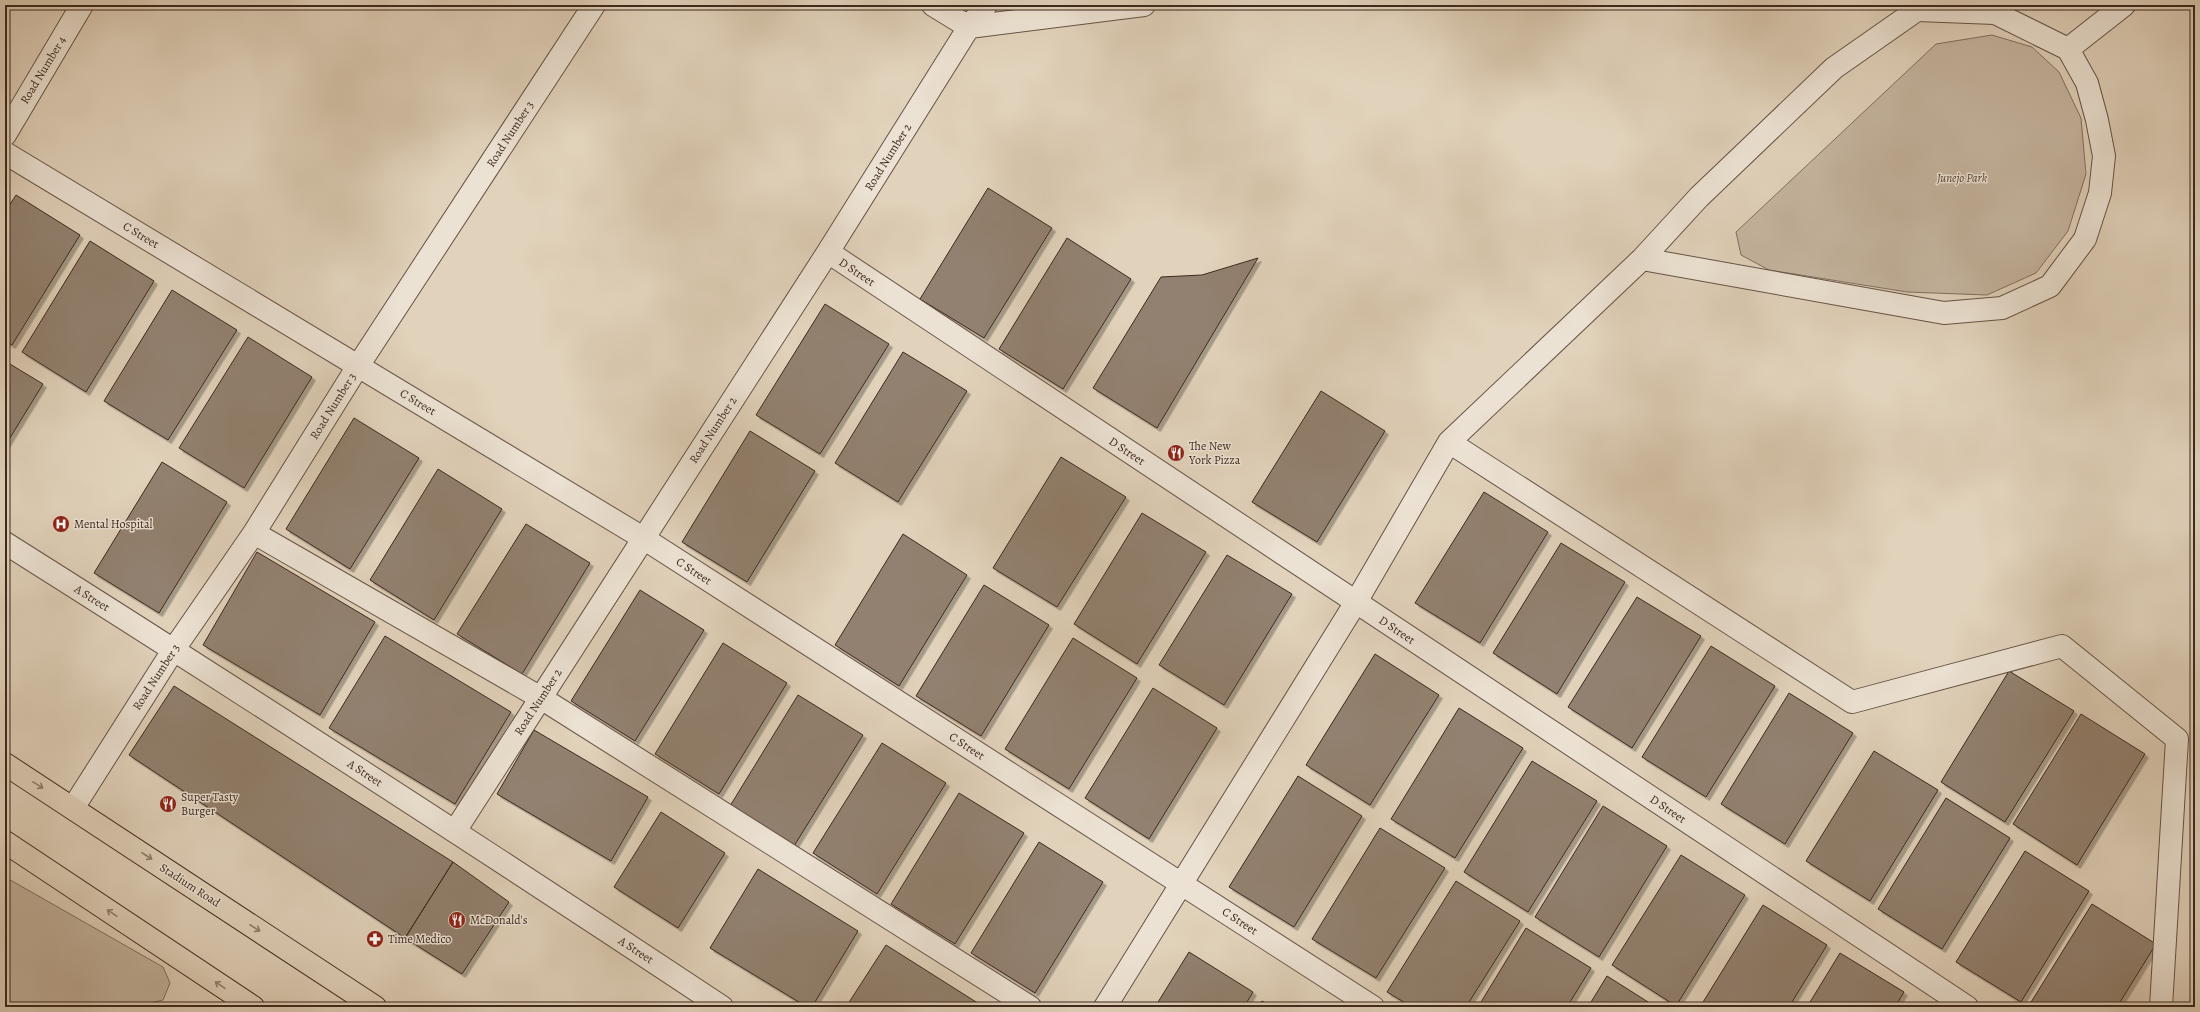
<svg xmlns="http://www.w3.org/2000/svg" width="2200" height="1012" font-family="Alegreya,serif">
  <defs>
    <filter id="shadow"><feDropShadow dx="3.5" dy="3.5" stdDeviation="0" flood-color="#0004"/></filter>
  </defs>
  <rect width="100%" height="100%" fill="#e1d2bb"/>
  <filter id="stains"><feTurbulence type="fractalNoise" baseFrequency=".005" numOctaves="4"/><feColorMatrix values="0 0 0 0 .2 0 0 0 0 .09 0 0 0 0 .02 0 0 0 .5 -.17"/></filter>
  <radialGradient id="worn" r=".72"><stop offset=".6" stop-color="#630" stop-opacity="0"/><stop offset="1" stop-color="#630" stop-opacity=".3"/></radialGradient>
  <!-- green -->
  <path fill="#c5b5a0" stroke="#816f60" d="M1992,35L2032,47L2059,72L2081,118L2086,174L2068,231L2036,273L1987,295L1907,292L1769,270L1741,255L1736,232L1936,44Z
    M5,877L163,967L170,983L163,1000L133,1007H5Z"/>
  <!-- building -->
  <path fill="#928170" stroke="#3d291f" filter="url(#shadow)" d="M988,188L1052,228L984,338L920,299Z
    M16,195L80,235L12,345L5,341V212Z
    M1067,238L1131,279L1063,389L999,349Z
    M90,241L154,281L86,392L22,352Z
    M1258,258L1157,428L1093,388L1161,277L1202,275Z
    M172,290L237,330L168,440L104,401Z
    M825,304L889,344L820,454L756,415Z
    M248,337L312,377L244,488L179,448Z
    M903,352L967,391L898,502L835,463Z
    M5,361L43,384L5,446Z
    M1321,391L1385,431L1317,542L1252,502Z
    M354,418L419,458L350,569L286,529Z
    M750,431L815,471L747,582L682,542Z
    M1061,457L1126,497L1057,607L993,568Z
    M162,462L227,502L159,613L94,573Z
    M438,469L502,509L434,620L370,580Z
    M1484,492L1548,532L1480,643L1415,603Z
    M1142,513L1206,552L1137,664L1074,624Z
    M526,524L590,563L522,674L457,634Z
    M903,534L967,575L899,686L835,645Z
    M1561,543L1625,582L1557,694L1493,653Z
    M257,552L375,622L320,715L203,645Z
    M1227,555L1292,594L1224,705L1159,665Z
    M984,585L1049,625L981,736L916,696Z
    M640,590L704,630L635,741L571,701Z
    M1637,597L1701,636L1632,748L1568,707Z
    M385,636L511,712L455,804L329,728Z
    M1073,638L1137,678L1069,789L1005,749Z
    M723,643L787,683L719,794L655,754Z
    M1711,646L1775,686L1706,797L1642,757Z
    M1375,654L1439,695L1370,805L1306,765Z
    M2009,671L2074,711L2005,822L1941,782Z
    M174,686L453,862L405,938L129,755Z
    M1153,688L1217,728L1149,839L1085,798Z
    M1789,693L1853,733L1785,844L1721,804Z
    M798,695L863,735L794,846L730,806Z
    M1459,708L1523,748L1455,858L1391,819Z
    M2081,714L2145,754L2077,865L2013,824Z
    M534,730L648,797L611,861L497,794Z
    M882,743L946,783L877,894L813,853Z
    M1874,751L1938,790L1870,901L1806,861Z
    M1532,761L1597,801L1528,912L1464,872Z
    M1298,776L1362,816L1294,927L1229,887Z
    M959,793L1024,833L955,944L891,904Z
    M1946,798L2010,838L1942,949L1878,909Z
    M1603,806L1667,846L1599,957L1535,917Z
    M661,812L725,853L678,928L614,887Z
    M1380,828L1445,868L1376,978L1312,939Z
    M1039,842L1103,882L1035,993L971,953Z
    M2025,851L2089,891L2021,1002L1956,962Z
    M1681,855L1745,895L1676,1006L1612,965Z
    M453,862L509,902L462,974L405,938Z
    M758,869L858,931L812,1007H807L710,948Z
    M1456,881L1520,921L1466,1007H1412L1387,992Z
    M2092,904L2156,944L2117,1007H2028Z
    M1763,905L1827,945L1789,1007H1700Z
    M1526,928L1591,968L1567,1007H1478Z
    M886,945L984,1007H846Z
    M1189,952L1253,992L1244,1007H1155Z
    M1840,953L1904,992L1895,1007H1807Z
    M1607,976L1656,1007H1588Z
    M1262,1001L1273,1007H1259Z"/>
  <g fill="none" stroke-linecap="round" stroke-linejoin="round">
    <!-- minor casing -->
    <g stroke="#665346" stroke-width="24">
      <path id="minor" d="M933,5L969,27L1144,5
        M2068,49L2124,5
        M5,135L82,5
        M5,153L643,538L1373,1007
        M828,252L1967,1007
        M1449,442L1852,702L2062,646L2177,739L2161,1007
        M254,533L541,698L1030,1007
        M5,543C246,695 485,850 722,1007
        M73,808L174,649L254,533L358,366L594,5
        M455,831L828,252L969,27L986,5
        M1105,1007L1356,602L1449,442L1642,259L1699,197L1834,68L1917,10L1995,13L2068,49L2087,83L2097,120L2104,156L2100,193L2085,239L2050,286L2002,308L1944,313L1642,259"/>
    </g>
    <!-- major casing -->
    <g stroke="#3d291f" stroke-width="24">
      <path id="major" d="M5,764L375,1007
        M5,842L253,1007"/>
    </g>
    <!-- minor -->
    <use href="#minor" stroke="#ece2d3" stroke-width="22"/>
    <!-- major -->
    <use href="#major" stroke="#e1d2bb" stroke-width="22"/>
  </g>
  <!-- one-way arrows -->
  <defs><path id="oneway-shaft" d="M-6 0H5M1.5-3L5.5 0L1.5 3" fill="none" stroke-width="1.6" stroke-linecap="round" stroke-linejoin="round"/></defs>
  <g stroke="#8f7e6d">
    <use href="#oneway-shaft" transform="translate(38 785) rotate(32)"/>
    <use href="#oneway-shaft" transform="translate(147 856) rotate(33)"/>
    <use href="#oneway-shaft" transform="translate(112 913) rotate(-146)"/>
    <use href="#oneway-shaft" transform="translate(255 928) rotate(33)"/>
    <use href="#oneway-shaft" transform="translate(220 985) rotate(-146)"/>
  </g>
  <!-- icons -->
  <defs>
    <g id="restaurant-disc" transform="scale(0.9)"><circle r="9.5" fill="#8f2418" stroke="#ece2d3"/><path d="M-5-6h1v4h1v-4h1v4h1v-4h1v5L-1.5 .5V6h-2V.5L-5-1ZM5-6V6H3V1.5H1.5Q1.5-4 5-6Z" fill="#fff"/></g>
    <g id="hospital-disc" transform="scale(0.9)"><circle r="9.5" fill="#8f2418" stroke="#ece2d3"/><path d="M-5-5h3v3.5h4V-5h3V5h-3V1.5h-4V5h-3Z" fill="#fff"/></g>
    <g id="pharmacy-disc" transform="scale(0.9)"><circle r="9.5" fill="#8f2418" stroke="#ece2d3"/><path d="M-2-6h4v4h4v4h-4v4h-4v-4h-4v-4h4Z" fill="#fff"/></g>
  </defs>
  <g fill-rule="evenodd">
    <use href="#restaurant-disc" x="1176" y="453"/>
    <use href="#hospital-disc" x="61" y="524"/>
    <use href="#restaurant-disc" x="168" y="804"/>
    <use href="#restaurant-disc" x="457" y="920"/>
    <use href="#pharmacy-disc" x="375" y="939"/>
  </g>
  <g text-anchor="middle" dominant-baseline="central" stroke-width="3" stroke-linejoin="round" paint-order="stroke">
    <!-- street labels -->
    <g font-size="12" fill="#3d291f" stroke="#ece2d3">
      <text transform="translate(43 70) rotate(-59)">Road Number 4</text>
      <text transform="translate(510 134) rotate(-57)">Road Number 3</text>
      <text transform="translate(888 157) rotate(-58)">Road Number 2</text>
      <text transform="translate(141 235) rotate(31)">C Street</text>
      <text transform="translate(857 272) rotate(34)">D Street</text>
      <text transform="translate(418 402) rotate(31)">C Street</text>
      <text transform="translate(333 406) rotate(-58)">Road Number 3</text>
      <text transform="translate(713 430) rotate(-57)">Road Number 2</text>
      <text transform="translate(1127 451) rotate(34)">D Street</text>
      <text transform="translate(694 571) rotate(33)">C Street</text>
      <text transform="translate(92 598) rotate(32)">A Street</text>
      <text transform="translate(1397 630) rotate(34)">D Street</text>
      <text transform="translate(156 677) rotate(-57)">Road Number 3</text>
      <text transform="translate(538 702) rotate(-57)">Road Number 2</text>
      <text transform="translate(967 746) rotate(33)">C Street</text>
      <text transform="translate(365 773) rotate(33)">A Street</text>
      <text transform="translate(1668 809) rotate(34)">D Street</text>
      <text transform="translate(190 885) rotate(33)">Stadium Road</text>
      <text transform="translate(1240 921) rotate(33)">C Street</text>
      <text transform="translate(636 950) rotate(33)">A Street</text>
    </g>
    <!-- park labels -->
    <g font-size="12" font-style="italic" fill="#584539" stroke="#ece2d3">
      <text x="1962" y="178">Junejo Park</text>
    </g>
    <!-- poi labels -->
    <g font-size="12" fill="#3d291f" stroke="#ece2d3" text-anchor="start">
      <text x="1189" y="446">The New<tspan x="1189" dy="14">York Pizza</tspan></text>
      <text x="74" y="524">Mental Hospital</text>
      <text x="181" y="797">Super Tasty<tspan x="181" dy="14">Burger</tspan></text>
      <text x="470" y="920">McDonald's</text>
      <text x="388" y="939">Time Medico</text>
    </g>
  </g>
  <!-- margin -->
  <rect width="2200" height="1012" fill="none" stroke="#e1d2bb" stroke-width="20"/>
  <rect x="6" y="6" width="2188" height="1000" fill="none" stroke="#3d291f" stroke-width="2"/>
  <rect x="10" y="10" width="2180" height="992" fill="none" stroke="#3d291f"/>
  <rect width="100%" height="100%" filter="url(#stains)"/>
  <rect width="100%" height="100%" fill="url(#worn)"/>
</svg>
